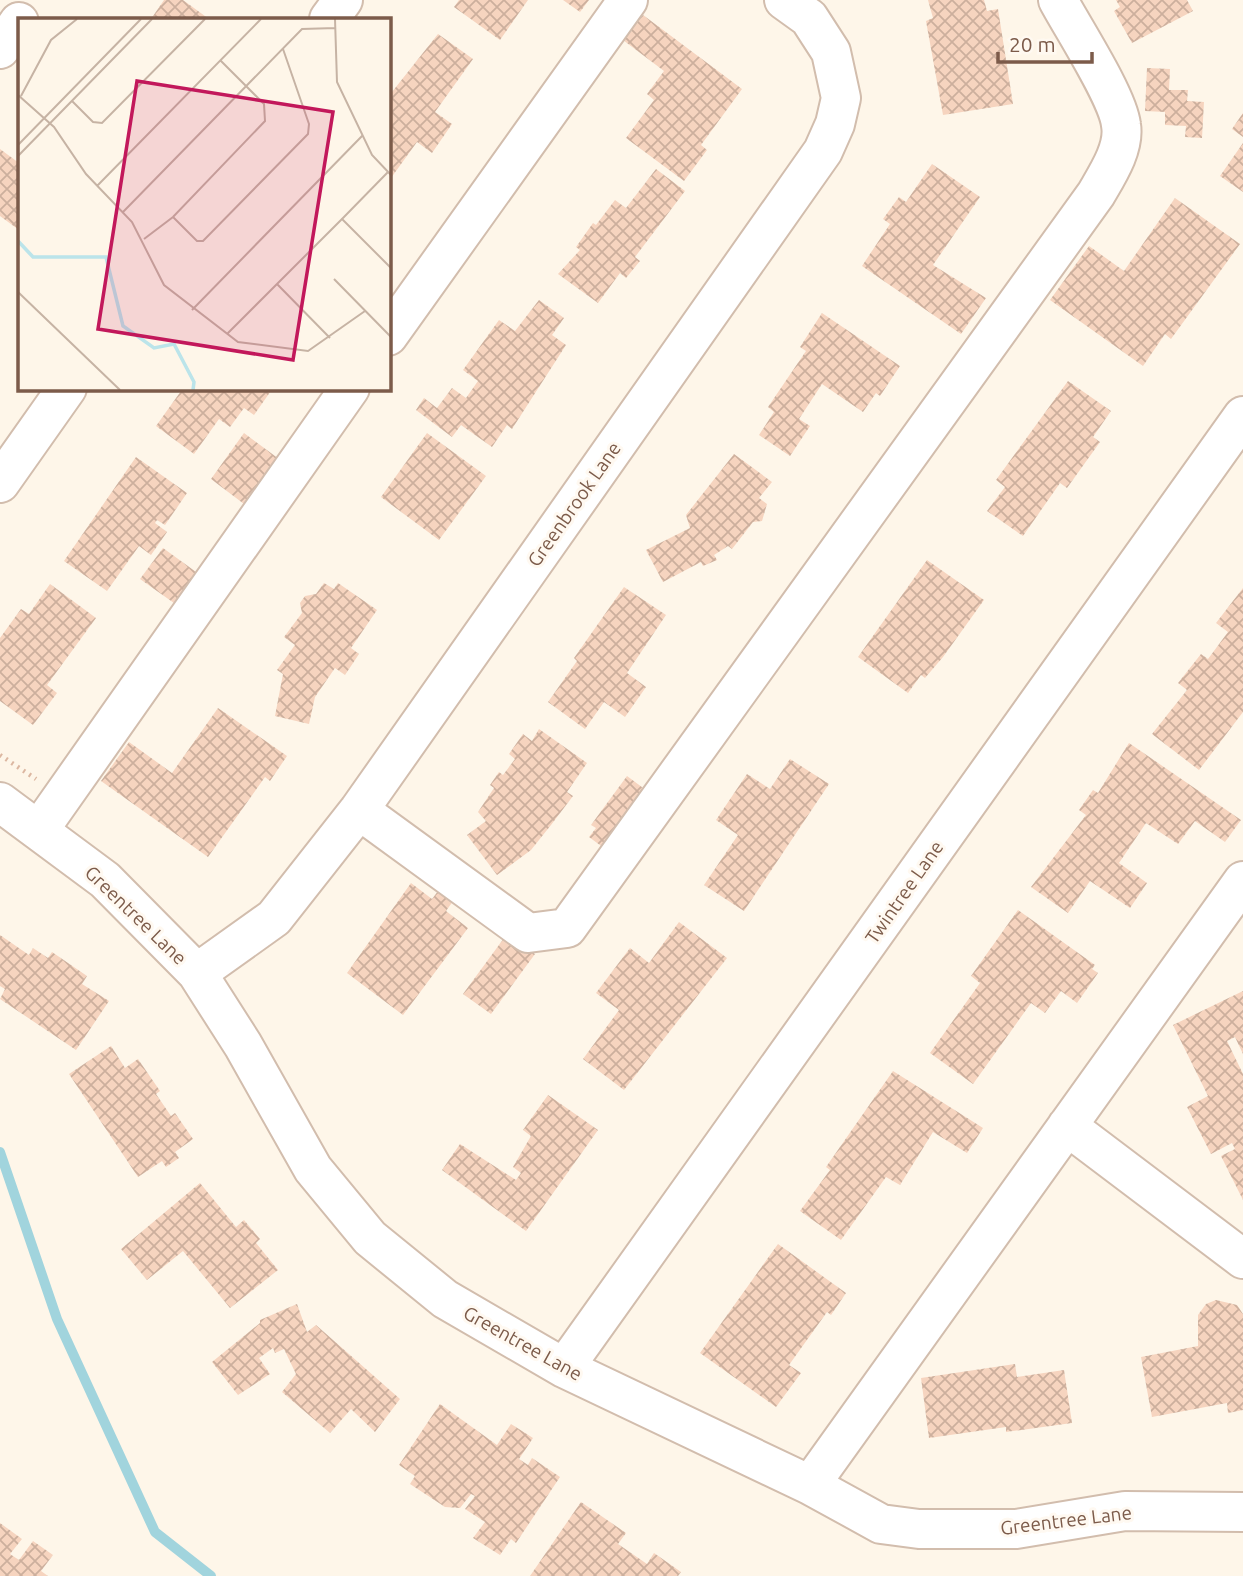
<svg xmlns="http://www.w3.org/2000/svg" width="1243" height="1576" font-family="Ubuntu,sans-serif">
  <defs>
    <pattern id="building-cross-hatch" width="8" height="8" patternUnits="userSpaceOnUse" patternTransform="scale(1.75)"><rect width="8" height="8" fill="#f6d4bf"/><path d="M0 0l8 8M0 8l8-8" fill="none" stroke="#ccaf9d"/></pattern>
  </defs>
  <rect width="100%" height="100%" fill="#fef6e9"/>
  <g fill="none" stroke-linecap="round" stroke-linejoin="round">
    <!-- stream -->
    <path stroke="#a1d4dd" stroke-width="10" d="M0,1152L57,1319L155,1532L211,1576"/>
  </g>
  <!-- building -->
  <path fill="url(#building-cross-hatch)" d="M164,0H183L209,19H151Z
    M459,0H528L500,40L454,7Z
    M563,0H589L580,12Z
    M928,0H984L987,11L998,9L1013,104L943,115L926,21L933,18Z
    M1116,0H1187L1193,11L1132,43L1114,11L1120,7Z
    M643,15L742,89L701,145L707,150L684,181L626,138L654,100L647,94L664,71L623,40Z
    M438,34L473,59L435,112L452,124L432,153L417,142L391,178L388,176V97Z
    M1147,68L1170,69L1169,90H1188L1187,101L1204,102L1202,138L1185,137L1186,126L1165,125V112L1145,111Z
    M1243,113V137L1232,129Z
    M1243,143V192L1220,176Z
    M0,149L19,163V230L0,216Z
    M932,164L980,197L933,265L986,298L961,334L862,266L890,224L883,219L899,197L906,202Z
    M656,169L685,191L635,257L640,261L626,278L620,273L598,303L558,274L580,250L576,247L593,223L596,225L615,200L626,208Z
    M1175,198L1240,244L1171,339L1165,334L1143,366L1050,300L1089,246L1124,271Z
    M539,300L564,318L552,335L566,345L512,429L507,425L492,447L461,425L452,437L416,410L424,398L437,408L452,388L466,398L478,381L463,370L499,320L515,331Z
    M822,313L900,366L880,396L876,393L863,412L822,384L799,419L810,426L790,456L759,435L774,412L768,407L806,351L800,347Z
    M1068,381L1111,411L1093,437L1100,442L1067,488L1060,483L1023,536L987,511L1005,487L996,480Z
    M176,388H273L254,415L244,408L230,427L219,419L194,454L156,426L181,391Z
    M244,433L279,459L244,504L211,479Z
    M427,433L486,476L439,540L381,497Z
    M734,454L772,482L759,498L767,504L762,521L753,522L732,549L728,546L714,555L717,560L703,566L701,562L663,582L646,550L690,528L686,515Z
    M136,457L187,493L165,525L157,520L155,523L167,532L151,555L139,546L107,591L64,561Z
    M163,548L203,577L181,608L140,579Z
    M927,560L984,600L943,657L925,678L921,675L908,693L858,657Z
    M324,583L334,589L338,583L377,610L351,648L359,654L345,675L335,668L315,697L309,724L275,716L283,674L277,670L295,645L284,637L302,613L300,603L305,596L316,594Z
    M50,584L96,618L47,685L57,693L33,725L0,701V638L21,609L29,614Z
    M624,587L666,615L627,673L646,687L625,717L604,702L585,729L548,702L577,661L574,658Z
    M1243,588V712L1199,770L1152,734L1187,690L1178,683L1201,654L1208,659L1228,632L1216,623Z
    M218,708L287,756L270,781L265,777L208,857L101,781L129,742L172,773Z
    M539,729L587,763L567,792L573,796L551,825L531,850L497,875L467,835L486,821L478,812L494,788L490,785L499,772L503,775L515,759L509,754L523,734L532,741Z
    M1129,743L1241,820L1225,842L1195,821L1178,844L1146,823L1119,863L1147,883L1130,908L1090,881L1068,913L1031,887L1086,815L1079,810L1093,790L1098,793Z
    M790,759L829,784L744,911L704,885L738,835L716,820L747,774L770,789Z
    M627,776L658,799L616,857L589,837L596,828L591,825Z
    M411,883L432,899L442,886L456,897L446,911L468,928L403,1015L347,973Z
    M1018,910L1095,965L1092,969L1098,973L1077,1003L1061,991L1045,1013L1031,1003L973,1084L930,1053L980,983L971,976Z
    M679,922L727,958L624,1090L583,1059L619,1010L596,993L630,948L649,963Z
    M507,934L535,954L491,1014L463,994Z
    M0,935L29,955L33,948L48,958L52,952L87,976L82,984L109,1001L76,1050L0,999L5,989L0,986Z
    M1243,991V1054L1235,1037L1227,1041L1243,1074V1200L1221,1156L1235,1149L1232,1143L1211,1154L1187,1107L1208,1096L1173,1025Z
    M111,1046L125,1068L138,1059L160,1091L156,1094L171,1116L175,1113L193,1139L175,1152L179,1158L166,1167L162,1161L138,1177L69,1074Z
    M893,1071L983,1128L967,1153L933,1132L900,1185L886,1177L841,1240L800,1211L830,1170L826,1167Z
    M548,1095L598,1130L526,1231L442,1170L460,1144L516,1180L521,1173L513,1167L531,1136L523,1130Z
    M200,1183L236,1227L244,1220L260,1239L256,1243L278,1270L230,1308L183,1251L147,1280L121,1249Z
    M778,1244L846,1293L831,1315L827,1312L789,1365L801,1373L776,1407L700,1353Z
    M1216,1300L1237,1305L1243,1314V1410L1228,1413L1227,1403L1152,1417L1141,1357L1198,1346V1315L1206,1304Z
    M297,1304L307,1332L316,1325L400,1399L375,1432L351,1409L330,1433L282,1392L296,1374L284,1349L275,1353L273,1348L259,1358L270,1374L238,1395L212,1362L260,1323V1320Z
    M1015,1364L1017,1377L1064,1370L1072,1423L1006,1432V1427L929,1438L921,1378Z
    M440,1404L497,1445L511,1424L533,1438L519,1459L528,1465L532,1458L560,1477L516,1543L511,1539L500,1555L473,1538L485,1522L465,1509L475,1496L471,1494L460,1508L445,1507L410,1484L415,1476L399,1465Z
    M581,1502L626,1533L618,1544L647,1564L654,1553L681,1572L678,1576H530Z
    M0,1523L22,1539L10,1554L19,1560L33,1541L53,1555L41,1571L48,1576H0Z"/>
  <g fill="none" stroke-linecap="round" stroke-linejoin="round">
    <!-- minor casing -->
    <g stroke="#d2bdad" stroke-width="42">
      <path id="minor" d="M329,19L343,0
        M0,49L19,22
        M388,336L628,0
        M0,483L67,388
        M0,802L105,880L197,973L243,1045L313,1169L370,1238L445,1299L564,1368L810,1485L881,1524L919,1529H1016L1125,1511L1243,1512
        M359,810L528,933L567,928L1096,194C1107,175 1125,148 1121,125C1118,97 1073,28 1058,0
        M39,830L350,388
        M197,973L274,918L359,810L823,151L835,124L841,98L831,52L809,18L784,0
        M1067,1126L1243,1259
        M564,1368L1243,416
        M810,1485L1243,881"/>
    </g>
    <!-- path -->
    <path stroke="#dcb7a1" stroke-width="4.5" stroke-dasharray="2 5" stroke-linecap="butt" d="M0,755L36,779"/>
    <!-- minor -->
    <use href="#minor" stroke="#fff" stroke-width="38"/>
  </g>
  <g text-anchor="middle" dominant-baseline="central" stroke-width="6" stroke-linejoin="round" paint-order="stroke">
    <!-- street labels -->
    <g font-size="19" fill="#7c5b4a" stroke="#fff9f1">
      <text transform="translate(574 504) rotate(-55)">Greenbrook Lane</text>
      <text transform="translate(904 892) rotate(-55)">Twintree Lane</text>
      <text transform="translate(136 915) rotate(44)">Greentree Lane</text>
      <text transform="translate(523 1343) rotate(29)">Greentree Lane</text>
      <text transform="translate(1066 1520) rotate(-7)">Greentree Lane</text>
    </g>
  </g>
  <!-- overview -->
  <g transform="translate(18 18)">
    <rect width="373" height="373" fill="#fef6e9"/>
    <path fill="none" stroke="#bbe4ea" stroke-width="3.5" d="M0,223L15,239H88L105,308L136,330L156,326L176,364L175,372"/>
    <path fill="none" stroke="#c6b3a4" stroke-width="2" d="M317,1L319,64L354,137L373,157M0,77L36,109L68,156L114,204L146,267L220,324L290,333L347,293M3,78L33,22L59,1M54,83L75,104L84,105L187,1M0,127L123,1M0,138L134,1M370,154L324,201L373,250M79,168L243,1M105,194L284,11L318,10M155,199L179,223H185L290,116L291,106L265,31M126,221L155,199L247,103L246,86L202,42M316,261L373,319M259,266L312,320M0,274L102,372M174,292L345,117M209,316L324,201"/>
    <path fill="#c2185b" fill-opacity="0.15" stroke="#c2185b" stroke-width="3.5" d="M119,63L315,94L275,342L80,311Z"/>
    <rect width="373" height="373" fill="none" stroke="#7c5b4a" stroke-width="3.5"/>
  </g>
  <!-- scale -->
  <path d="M998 52v10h94v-10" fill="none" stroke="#7c5b4a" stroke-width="3.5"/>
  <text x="1009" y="52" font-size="21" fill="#7c5b4a" stroke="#fff9f1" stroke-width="5" paint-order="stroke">20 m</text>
</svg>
